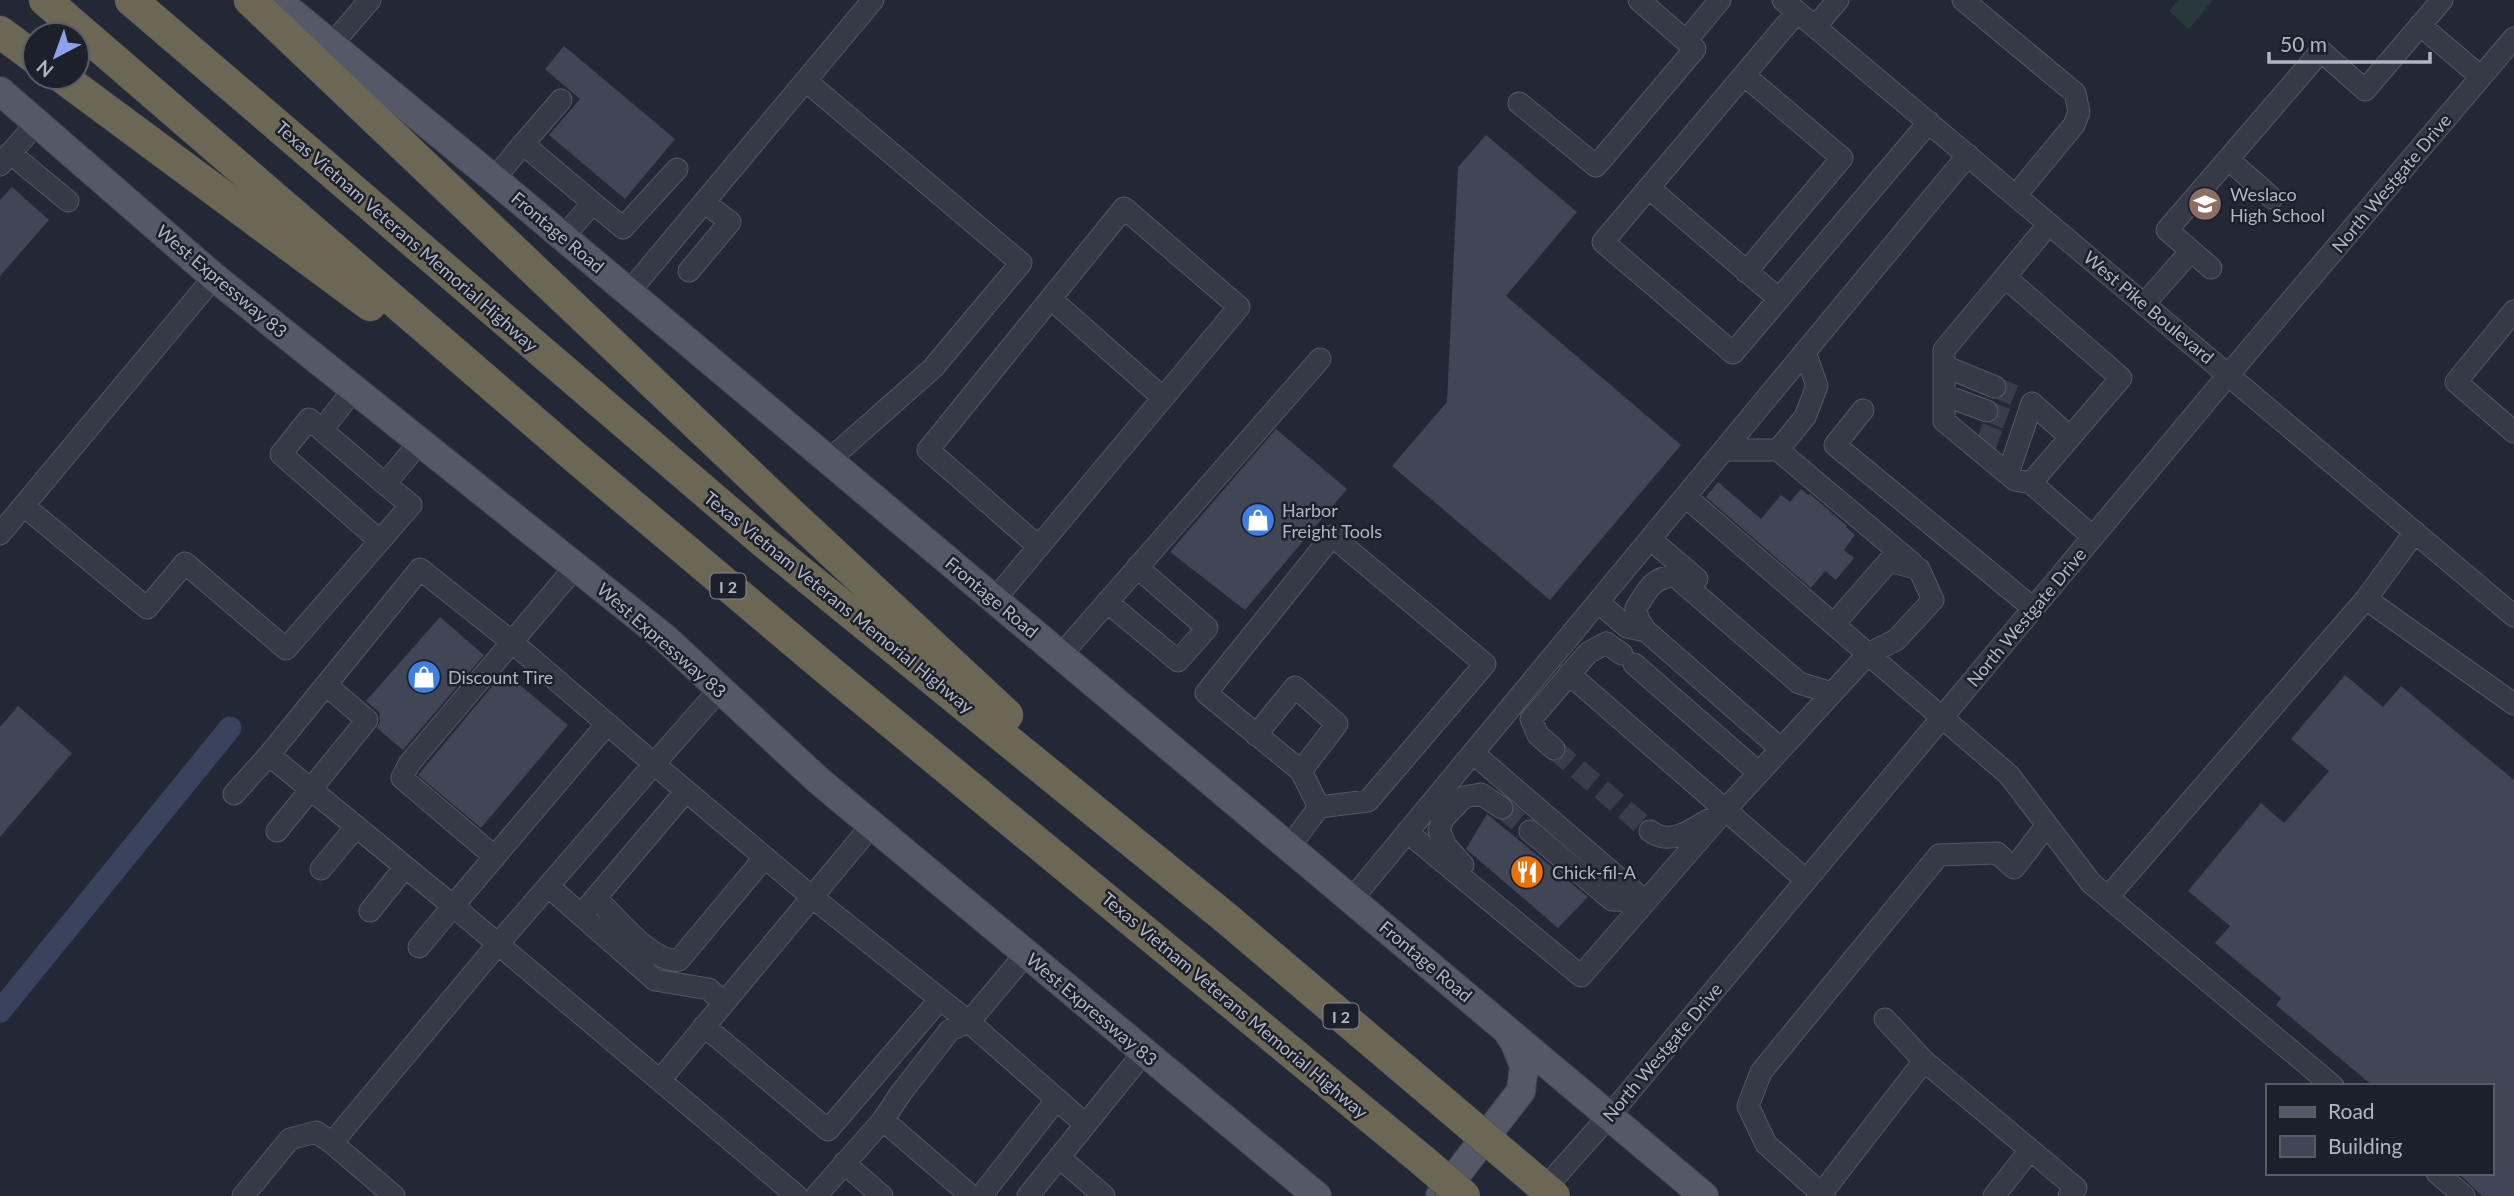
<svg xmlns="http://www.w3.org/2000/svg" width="2514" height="1196" font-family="Lato,sans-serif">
  <rect width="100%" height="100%" fill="#232836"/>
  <!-- green -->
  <path fill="#29383b" d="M2178,0H2213L2189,29L2169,11Z"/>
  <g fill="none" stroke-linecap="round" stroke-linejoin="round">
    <!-- canal -->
    <path stroke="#3a435e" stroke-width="23" d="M0,1011L230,728"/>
  </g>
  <!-- building -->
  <path fill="#404656" d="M564,46L675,139L625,199L549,135L580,99L545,69Z
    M1486,135L1577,212L1506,296L1681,445L1550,600L1392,466L1447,402L1458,167Z
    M12,187L49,220L0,276V200Z
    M1276,429L1347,489L1245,610L1170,552Z
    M1718,482L1761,519L1781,495L1790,502L1801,489L1808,495L1810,494L1847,526L1846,527L1855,535L1844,550L1854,558L1836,580L1825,571L1811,588L1706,497Z
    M440,617L484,655L403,750L377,728L380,721L379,712L366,701Z
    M504,672L568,725L481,828L418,775Z
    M2345,675L2383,707L2401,686L2514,780V1196H2482L2458,1173H2491V1086H2373L2276,1005L2281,998L2215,943L2230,926L2188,891L2261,803L2284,823L2329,771L2291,739Z
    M18,706L72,753L0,837V727Z
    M1487,814L1588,897L1558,928L1466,849Z"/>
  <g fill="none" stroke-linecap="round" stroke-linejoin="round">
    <!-- minor-tunnel -->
    <path stroke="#383d4b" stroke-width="21" stroke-dasharray="21 10" stroke-linecap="butt" d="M1995,387L2020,398
      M1987,411L2012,421
      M1979,433L2006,443
      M1554,749L1650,831
      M1502,808L1530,831"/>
    <!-- minor casing -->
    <g stroke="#545865" stroke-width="23">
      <path id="minor" d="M1783,0L2514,616
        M1963,0L2075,93L2079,112L2074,125L2016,195
        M1797,12L1603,242L1733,353L1929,122
        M2420,25L2481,77
        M1815,27L1838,0
        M1686,41L1720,0
        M333,43L370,0
        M1744,75L1842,158L1746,272
        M806,81L1021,263L933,368L829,460
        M1519,103L1596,166L1695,49L1639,0
        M523,144L561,100
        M10,153L68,201
        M2228,159L2272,198
        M0,165L37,123
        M494,179L523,144L593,203
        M1649,188L1779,299
        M563,237L593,203L623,228L677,169
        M2211,268L2167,230L2321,51L2365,90L2442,0
        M689,271L730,222L704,202
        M2005,277L2049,224
        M629,292L873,0
        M1051,299L1163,398
        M2145,303L2191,251
        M2514,311L2456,382L2514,432
        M1944,366L1995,387
        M1944,395L1987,411
        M1863,410L1835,445L2033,608
        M322,430L354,389
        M1725,450H1778L1912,563
        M1778,450L1805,417L1817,386L1805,352
        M2008,474L2032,403L2070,437
        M2031,483L2015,480L1944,421V350L2005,277L2121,378L2031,483L2093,537
        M1686,497L1868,654L1896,640L1933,600L1919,569L1889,561L1834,624
        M24,506L147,608L185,563L286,649L411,505L385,484L420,442
        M0,534L214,277
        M1650,539L1697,579
        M380,541L281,454L309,419L385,484
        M995,599C1076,502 1158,404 1239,307L1124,208L928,450L1039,547
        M2366,599L2415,532
        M1107,602L1178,661L1207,628L1137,567
        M1598,602L1627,627L1646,631
        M1061,655L1320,359
        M1634,664L1759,773
        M1569,674L1806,880
        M607,724L453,906L498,944L654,764L812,897L969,1022L950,1030L901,1093L883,1120L816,1196
        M1256,735L1295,687L1337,724L1301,771
        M1554,749L1538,735L1531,719L1588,653L1606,643L1622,654
        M1781,749L1645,630L1638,619L1636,608C1647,591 1652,577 1675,576L1799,683L1832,693
        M1473,753L1645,901
        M234,794L269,755
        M277,831L367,720L326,685
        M1530,831L1612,900L1645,901
        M1650,831C1670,846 1690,831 1708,820
        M1407,832L1581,976L1725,810L1868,654L2009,775L2091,883L2333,1086
        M1290,846L1319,807L1368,801L1485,664L1332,536L1206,693L1301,771L1319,807
        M495,857L402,778L409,764L576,566
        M1463,865L1446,846L1439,830L1443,819L1464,797L1481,794L1502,808
        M321,869L356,827
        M548,886L655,980L709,989L723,1003
        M2108,897L2366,599L2514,704
        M596,898C615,916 651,963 679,960L765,857
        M1352,899L1968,155
        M587,908L686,791
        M370,911L405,867
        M419,947L453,906L269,755L420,569L512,642L654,764L720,689
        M1026,954L969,1022L1085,1124
        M704,1026L828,1130L940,999
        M1924,1061L2076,1188L2069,1196
        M660,1080L872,825
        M883,1120L971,1196
        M332,1143L394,1196
        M1059,1157L1104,1196
        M844,1163L882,1196
        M2437,1173L2464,1196
        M1821,1194L1924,1061L1885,1019
        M243,1196L290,1139L316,1132L332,1143L498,944L797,1196
        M981,1196L1057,1099
        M1028,1196L1144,1052
        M1538,1196L1610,1115L2229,374L2514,38
        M1824,1196L1766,1144L1748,1106L1761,1072L1939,855L1997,853L2014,868L2047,825
        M1994,1196L2030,1150"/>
    </g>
    <!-- major casing -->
    <g stroke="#404450" stroke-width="30">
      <path id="major" d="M277,0L494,179L1704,1196
        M0,91L214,277L666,639L818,780L1317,1196
        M1440,1196L1521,1091L1524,1066L1514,1041L1509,1034"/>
    </g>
    <!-- highway casing -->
    <g stroke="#414552" stroke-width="33">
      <path id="highway" d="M45,0L575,457L835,676L1422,1160
        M131,0L765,543L1226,918L1457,1114
        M250,0L791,514L1007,715
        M0,32L35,58
        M62,77L370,305"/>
    </g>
    <!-- minor -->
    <use href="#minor" stroke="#363a47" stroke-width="21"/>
    <!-- major -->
    <use href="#major" stroke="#555967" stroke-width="28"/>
    <!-- highway -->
    <use href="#highway" stroke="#6c6754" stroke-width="32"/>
    <!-- highway-bridge casing -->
    <g stroke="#414552" stroke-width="33" stroke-linecap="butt">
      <path id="highway-bridge" d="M1457,1114L1554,1196
        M1422,1160L1464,1196"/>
    </g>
    <!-- highway-bridge -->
    <use href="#highway-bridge" stroke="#6c6754" stroke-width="32"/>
  </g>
  <!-- icons -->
  <defs>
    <g id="school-disc" transform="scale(1.75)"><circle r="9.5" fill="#8d6e63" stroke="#1c202b"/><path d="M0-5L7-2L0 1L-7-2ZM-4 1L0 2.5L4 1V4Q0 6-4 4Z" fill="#fff"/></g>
    <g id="shop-disc" transform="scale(1.75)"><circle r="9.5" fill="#3f7fe0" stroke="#1c202b"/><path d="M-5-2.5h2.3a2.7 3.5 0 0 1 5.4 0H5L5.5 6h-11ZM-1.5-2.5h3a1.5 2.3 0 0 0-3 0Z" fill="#fff"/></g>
    <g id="restaurant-disc" transform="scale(1.75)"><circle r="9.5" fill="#e8710a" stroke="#1c202b"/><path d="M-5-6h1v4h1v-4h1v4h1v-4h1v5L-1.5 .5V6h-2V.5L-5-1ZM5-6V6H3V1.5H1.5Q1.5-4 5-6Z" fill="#fff"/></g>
  </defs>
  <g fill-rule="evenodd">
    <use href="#school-disc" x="2205" y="204"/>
    <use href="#shop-disc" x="1258" y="520"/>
    <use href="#shop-disc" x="424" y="677"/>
    <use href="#restaurant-disc" x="1527" y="872"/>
  </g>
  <g text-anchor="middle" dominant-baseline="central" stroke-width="5" stroke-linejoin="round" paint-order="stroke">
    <!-- shield labels -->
    <g fill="#1c202b" stroke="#848895" stroke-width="2">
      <rect x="710.5" y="573.5" width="35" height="25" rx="5"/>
      <rect x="1323.5" y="1003.5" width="35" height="25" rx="5"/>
    </g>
    <g font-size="16" font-weight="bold" fill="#b1b5c3">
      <text x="728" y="586">I 2</text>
      <text x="1341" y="1016">I 2</text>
    </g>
    <!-- street labels -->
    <g font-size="18" fill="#b1b5c3" stroke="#1c202b">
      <text transform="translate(2391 183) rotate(-50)">North Westgate Drive</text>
      <text transform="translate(558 232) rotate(40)">Frontage Road</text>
      <text transform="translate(407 236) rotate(41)">Texas Vietnam Veterans Memorial Highway</text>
      <text transform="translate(222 281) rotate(40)">West Expressway 83</text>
      <text transform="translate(2149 307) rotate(40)">West Pike Boulevard</text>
      <text transform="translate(992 597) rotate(40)">Frontage Road</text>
      <text transform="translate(839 602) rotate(39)">Texas Vietnam Veterans Memorial Highway</text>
      <text transform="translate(2026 617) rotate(-50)">North Westgate Drive</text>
      <text transform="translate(662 640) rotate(41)">West Expressway 83</text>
      <text transform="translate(1426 961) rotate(40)">Frontage Road</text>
      <text transform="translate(1235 1005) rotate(40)">Texas Vietnam Veterans Memorial Highway</text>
      <text transform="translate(1092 1009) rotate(40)">West Expressway 83</text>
      <text transform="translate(1662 1052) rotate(-50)">North Westgate Drive</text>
    </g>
    <!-- poi labels -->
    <g font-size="18" fill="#b1b5c3" stroke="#1c202b" text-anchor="start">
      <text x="2230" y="194">Weslaco<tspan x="2230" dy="21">High School</tspan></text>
      <text x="1282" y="510">Harbor<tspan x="1282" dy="21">Freight Tools</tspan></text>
      <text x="448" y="677">Discount Tire</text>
      <text x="1552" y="872">Chick-fil-A</text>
    </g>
  </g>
  <!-- legend -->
  <rect x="2266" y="1084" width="228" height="91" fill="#1c202b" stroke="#585c68" stroke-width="2"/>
  <rect x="2280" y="1107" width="35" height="10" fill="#555967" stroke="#585c68" stroke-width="2"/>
  <text x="2328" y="1119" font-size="21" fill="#b1b5c3">Road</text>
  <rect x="2280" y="1136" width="35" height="21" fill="#404656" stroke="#585c68" stroke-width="2"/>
  <text x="2328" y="1154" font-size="21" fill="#b1b5c3">Building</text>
  <!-- north arrow -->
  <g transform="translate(56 56) rotate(221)"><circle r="33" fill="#1c202b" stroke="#585c68" stroke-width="2"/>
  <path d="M0-5L12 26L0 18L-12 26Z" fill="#8ea2eb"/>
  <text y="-10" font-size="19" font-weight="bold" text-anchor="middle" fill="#b1b5c3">N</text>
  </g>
  <!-- scale -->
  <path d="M2269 52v10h161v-10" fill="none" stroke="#b1b5c3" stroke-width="3.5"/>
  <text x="2280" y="52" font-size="21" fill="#b1b5c3" stroke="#1c202b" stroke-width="5" paint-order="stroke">50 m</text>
</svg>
